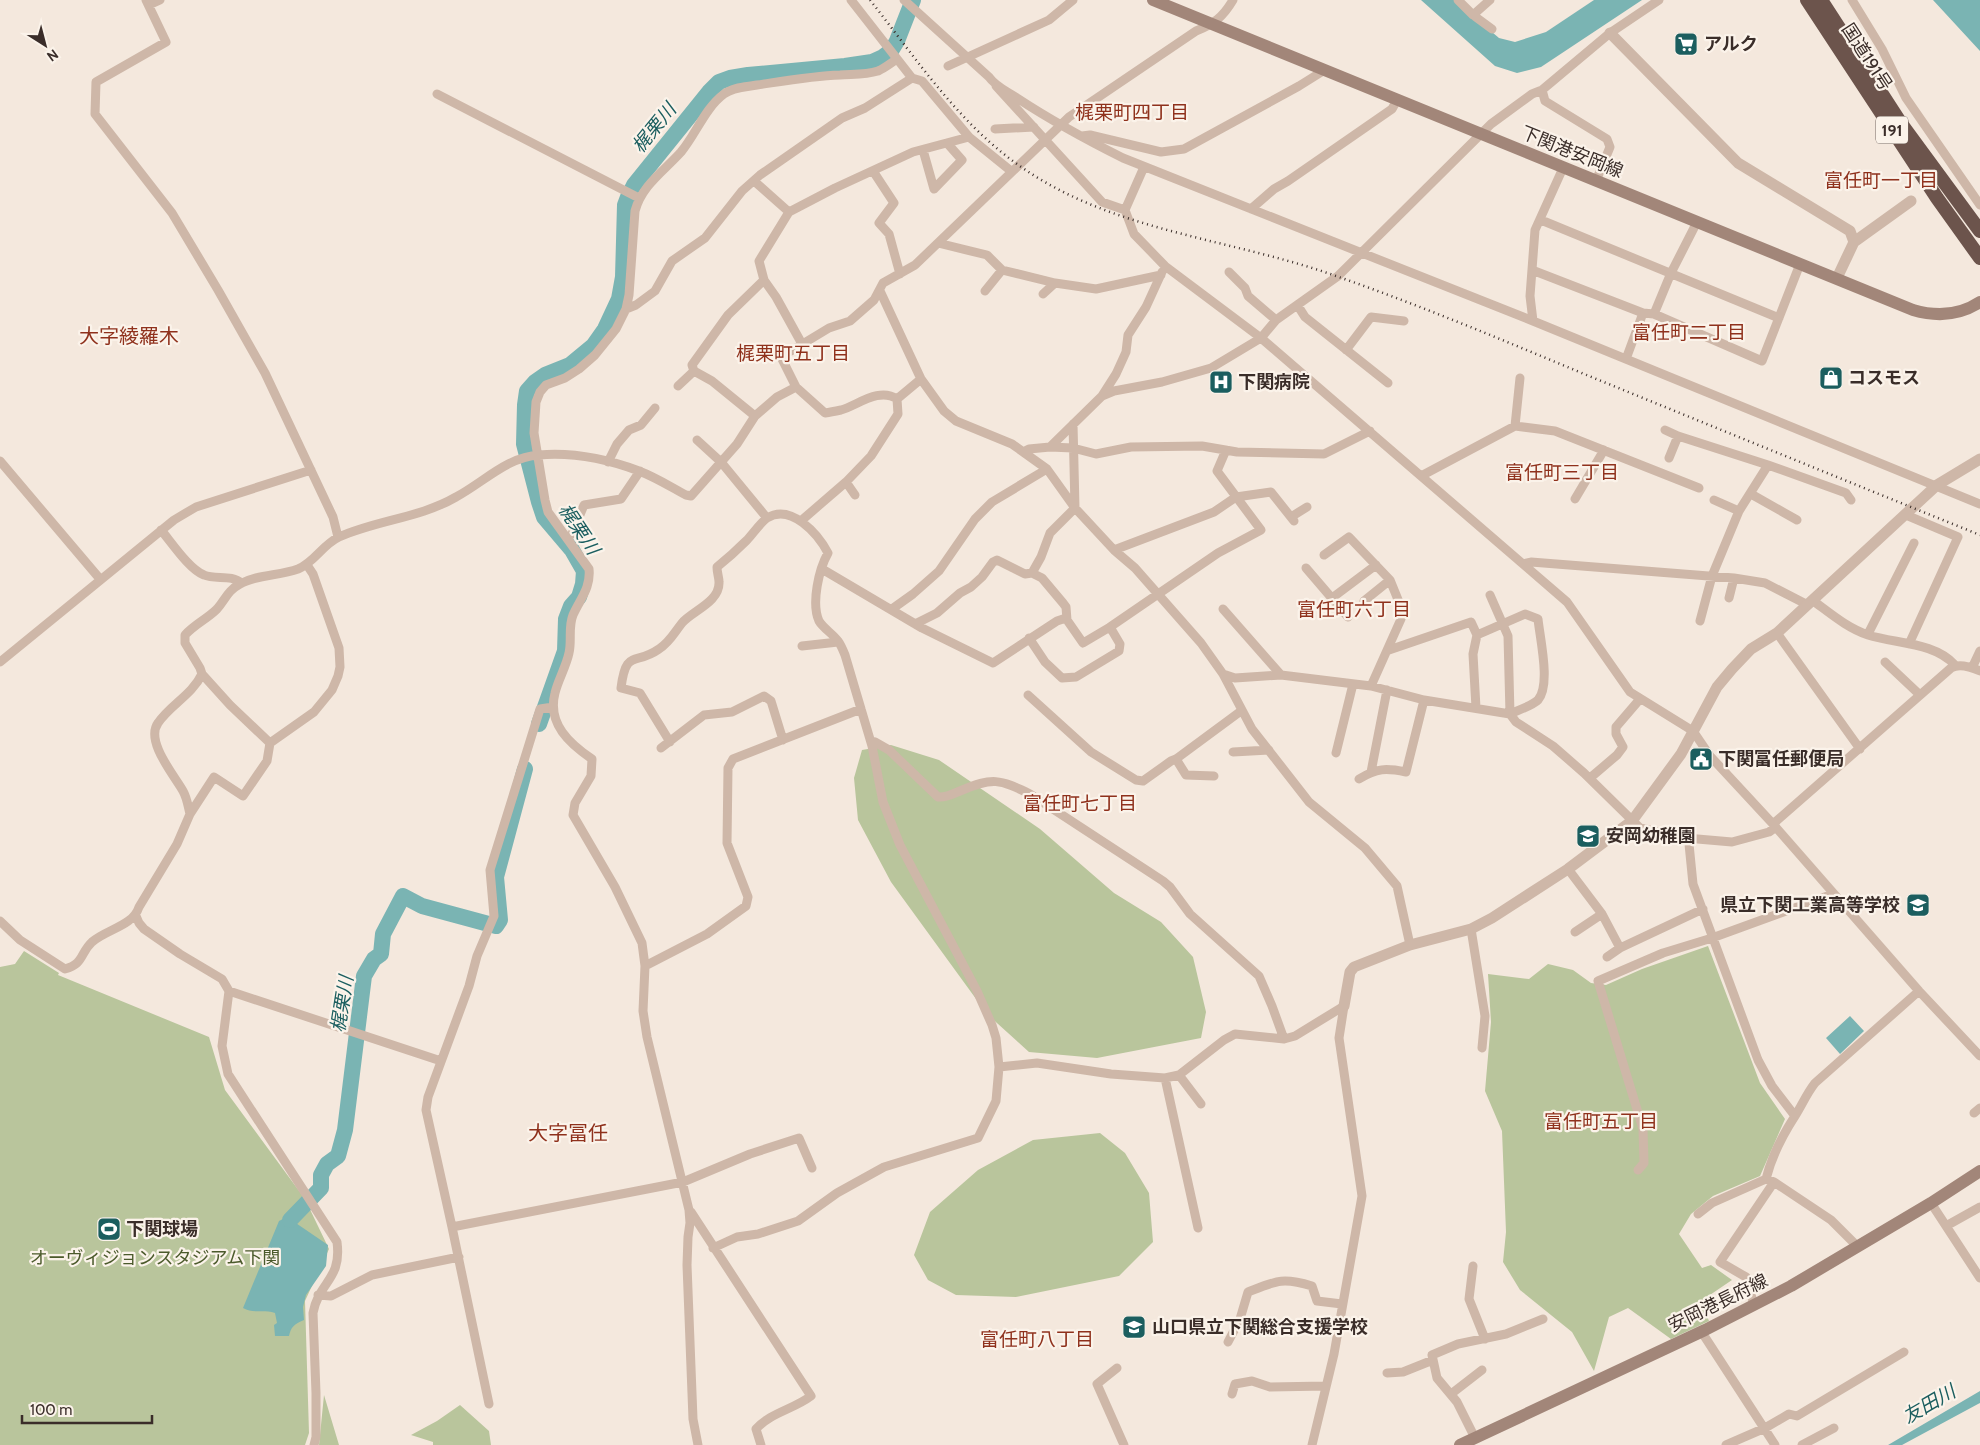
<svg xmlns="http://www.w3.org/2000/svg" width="1980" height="1445" font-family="Cabin,'Noto Sans JP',sans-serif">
  <rect width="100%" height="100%" fill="#f4e8dd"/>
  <!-- green -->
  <path fill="#b9c59c" d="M891,745L939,760L1040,829L1114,893L1161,922L1193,957L1206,1012L1201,1038L1097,1058L1029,1052L987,1014L891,882L858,820L854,778L862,750Z
    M1708,946L1760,1083L1785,1119L1760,1176L1713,1196L1691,1214L1679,1234L1702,1268L1711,1265L1732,1280L1701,1301L1709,1321L1671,1339L1628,1308L1609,1317L1594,1371L1572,1332L1520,1290L1503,1262L1506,1232L1502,1131L1485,1091L1491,1022L1488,974L1529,979L1548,964L1573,970L1591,983L1606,985L1642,969Z
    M24,951L59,973L58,975L209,1037L225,1090L305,1199L329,1249L305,1301L309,1433L305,1445H0V967L15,964Z
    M1100,1133L1125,1153L1149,1193L1153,1242L1119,1276L1016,1297L956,1295L928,1280L914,1255L930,1212L978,1170L1033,1140Z
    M324,1395L339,1445H319Z
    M460,1405L489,1431L491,1445H433V1442L411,1435L437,1421Z"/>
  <!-- water -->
  <path fill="#7ab4b3" d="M1421,0H1454L1499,38L1515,42L1546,32L1594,0H1642L1541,67L1517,73L1495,66Z
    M1933,0H1980V51Z
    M1850,1016L1864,1031L1840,1054L1826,1038Z
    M287,1217L328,1245L326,1266L306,1295L303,1307L304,1320C294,1324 291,1327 289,1336H275L274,1325L277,1323L275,1313C264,1309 253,1314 243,1308L279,1221Z
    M1980,1391V1403L1978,1404L1902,1445H1888Z"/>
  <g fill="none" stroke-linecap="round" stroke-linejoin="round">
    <!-- river -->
    <path stroke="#7ab4b3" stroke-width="16" d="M539,724L565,651L566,619L571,606L579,597L583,584L584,571L572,550L544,517L539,502L524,444L525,405L527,391L535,382L545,375L570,365L593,346L605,329L619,299L623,277L625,205L628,197L634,185L709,92L719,82L730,78L748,75L845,66L872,62L883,57L891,51L897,41L913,0
      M290,1220L321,1188V1175L327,1164L338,1156L345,1130L364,976L374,959L381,954L383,934L403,896L422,906L496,926L500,920L496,877L525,769"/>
    <!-- minor -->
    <path stroke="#ceb7a8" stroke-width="9" d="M146,0L166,42L96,82L95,114L172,213L218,290L265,373L333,517L338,537
      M851,0L912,78L922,81L969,137L1011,171
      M904,0L989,77C996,87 1007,91 1017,98C1052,121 1085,139 1123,158L1533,321L1980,504
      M1458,0L1473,15L1492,29
      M1852,0L1882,49L1906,98L1980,205
      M149,5L160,0
      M1473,15L1490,0
      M948,66L1049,20L1073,0
      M996,86L1102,202L1125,210L1134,234L1165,266L1261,338L1567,602L1630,692L1693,731L1710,756L1773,824L1919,991L1980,1056
      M1542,90L1545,101L1607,139L1610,147L1596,181
      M437,94L639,198
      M995,129L1034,127
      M1082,136L1090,135L1161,152L1184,149L1299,86L1323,71
      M923,150L934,189L962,160L947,143
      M873,171L894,203L879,223L889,234L900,274
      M754,181L789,212
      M1251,209L1274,189L1288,181L1392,109L1397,100
      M1125,210L1144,167
      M1541,220L1779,318
      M938,243L987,255L1002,270L1055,283L1096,289L1161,275
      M1532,270L1643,313L1654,314L1762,361L1800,264
      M1229,272L1245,288L1248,296L1276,320
      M880,291L921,379L944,411L956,421L1012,444L1047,469L1075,508L1114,550L1135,568L1201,643L1223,674L1252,729L1309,802L1365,848L1397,886L1410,945
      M985,291L1002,270
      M1043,294L1055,283
      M1298,306L1305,317L1388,383
      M626,309L636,305L655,291L672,261L705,238L742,191L760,175L842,118L865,108L912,78
      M1654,314L1671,273L1697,222
      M1533,321L1530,296L1535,230L1563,168
      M802,344L776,297L764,280L759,261L789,212L835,188L913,152L969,137
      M1346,350L1371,317L1404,321
      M1626,359L1643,313
      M678,386L694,371
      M1102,396L1114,391L1162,382L1211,368L1261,338L1276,320L1338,276L1491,124L1532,94L1542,90L1610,33L1659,0
      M897,399C879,387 858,405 841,410C836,411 831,412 825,413L796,387L781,357L829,328L850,321L874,300L883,283L915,265L1069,117L1196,31C1214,24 1223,17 1233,0
      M897,399L921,379
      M755,416L712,381L694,371L692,365L728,315L764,280
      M1515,426L1520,378
      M1665,430L1678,436L1768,465L1739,511L1712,576L1700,621
      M697,440L721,462L767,518
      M1050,447L1102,396L1116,374L1126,352L1128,335L1146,307L1162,272
      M1023,452L1029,449L1050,447L1073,448L1096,454L1131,447L1202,446L1237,452L1324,454L1370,431
      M1669,458L1678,436
      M0,461L100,579
      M608,462L617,444L629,430L641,425L655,408
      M1768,465L1846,493L1851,500
      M1421,476L1515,426L1555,431L1699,488
      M846,482L855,495
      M1751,494L1797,520
      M1575,499L1604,450
      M1714,500L1739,511
      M1906,515L1958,537L1909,644
      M1291,517L1307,507
      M802,520L846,482L871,456L898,414L897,399
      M161,530C172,543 189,569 204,575C215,580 232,574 241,583
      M568,537L572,534L584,505L621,499L640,471
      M1114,550L1214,512L1236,497L1271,492L1294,521
      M1324,555L1349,537L1390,580L1401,607V619L1371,686
      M1523,564L1531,562L1734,578L1765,583L1806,604
      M1306,568L1348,617
      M822,569L922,628L993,663L1057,621L1063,619L1067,620L1066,607L1063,603L1042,578L1032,573L1025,574L997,560L993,562L982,577L971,587L960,593L937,613L915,624
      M1032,573L1041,557L1050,533L1075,508L1073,424
      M1332,598L1376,565
      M1729,598L1734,578
      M1812,600C1830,613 1847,628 1868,635C1897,644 1934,642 1955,665
      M1364,601L1390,580
      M892,609L913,594L939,571L975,519L992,502L1047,469
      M1223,609L1281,675
      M1067,620L1083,643L1110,627L1218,553L1261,530L1217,471L1226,450
      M1777,633L1860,749
      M1868,634L1914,543
      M1029,638L1045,662L1062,678L1076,677L1119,651L1120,644L1110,627
      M802,646L838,642
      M1389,650L1471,622L1477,635
      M0,662L174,520L196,507L311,470
      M1885,662L1920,695
      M1972,668L1980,651
      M1223,674L1235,678L1281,675L1371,686L1424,700L1510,714L1516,722L1553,746L1584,773L1640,828L1686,838L1732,842L1769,832L1776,827
      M1028,695L1091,752L1136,780L1143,781L1171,761L1176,759L1241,711
      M1476,708L1473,654L1477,635L1525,614L1538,619C1540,639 1551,685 1538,700C1532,706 1518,710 1510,714L1508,636L1490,595
      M670,742L640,693L621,688C626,648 635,666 659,649C670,642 674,633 682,623C692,611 720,602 719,582C719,577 717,573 717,567C727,559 737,550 746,541C753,534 759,524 767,518C791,503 818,534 828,553C819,569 811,603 819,621C823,628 833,634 838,641C841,645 843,650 845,655L872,746L883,802L900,845L977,991L992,1025L996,1038L999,1067L996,1101L978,1138L884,1167L837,1193L798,1221L758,1234L737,1237L713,1248
      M270,743L230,705L202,674L200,668L185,643V635C195,624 207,619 217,609C226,599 227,591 240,584C258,574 279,576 298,569C315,562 322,545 339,537C377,520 420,518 456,497C484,482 507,457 539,455C574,452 607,459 639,471C655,477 671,487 686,495L691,496L737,444L755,416L777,397L796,387
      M270,743L314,712L332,690L338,676L340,667L339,648L313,574L307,565
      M872,746L875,742L889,750L938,797C946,798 953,794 960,791C993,777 999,779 1030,794L1163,881L1170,887L1190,914L1259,976L1272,1006L1284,1039
      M661,748L704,715L732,712L764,696L771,701L783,740
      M1233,752L1269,750
      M1336,753L1353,684
      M1176,759L1186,775L1214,776
      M1371,772L1387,690
      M1590,778L1617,755L1623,747L1616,734V727L1640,699
      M1359,779C1377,768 1386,768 1406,772L1424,700
      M190,814C188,806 187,798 183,791C174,775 145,741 158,723C170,705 192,695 202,674
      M1773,824L1951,668C1959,663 1971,667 1980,671
      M1686,838L1689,844L1693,884L1758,1060L1772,1086L1795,1116
      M1568,869L1602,914L1620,948
      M136,916L139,923L144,929L180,954L222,979L229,991L222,1046L228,1074L337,1242C342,1280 319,1281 313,1313L316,1393V1437L314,1445
      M0,921L20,940L65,969C84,964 80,953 92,942C107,929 133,926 139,907L177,844L190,814L214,777L243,796L267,761L270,743
      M1471,929L1485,1016L1482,1048
      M1575,932L1602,914
      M1607,957L1620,948L1703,909
      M645,966L707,934L746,906L748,897L727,843L728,768L733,759L861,709
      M229,991L441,1061
      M999,1067L1037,1063L1111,1074L1165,1078L1179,1075L1224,1040L1235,1034L1284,1039L1295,1036L1344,1006
      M1179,1075L1201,1104
      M1165,1078L1198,1228
      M1974,1113L1980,1108
      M1638,1170L1644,1163L1643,1129L1598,981L1663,953L1712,938L1833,894
      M1774,1182L1831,1220L1857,1246
      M1931,1203L1980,1278
      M691,1212L811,1396C794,1409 770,1413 756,1429L761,1445
      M1698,1214L1712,1203L1766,1179C1772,1155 1782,1136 1795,1116C1802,1105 1807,1093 1815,1083L1919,991
      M1946,1226L1980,1207
      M452,1227L683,1182L750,1154L799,1138L812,1168
      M1473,1266L1469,1299L1485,1339
      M318,1295L331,1296L372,1275L459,1257
      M1754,1305L1746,1277L1720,1262L1774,1182L1766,1179
      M1701,1331L1775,1445
      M1228,1342L1240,1319L1248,1292C1276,1281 1282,1277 1312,1286L1317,1301L1342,1304
      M1117,1368L1097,1384L1124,1445
      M1387,1373L1403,1372L1433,1360
      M1232,1394L1235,1384L1252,1381L1270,1387L1326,1386
      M1451,1394L1482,1370
      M489,1404L452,1227L426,1110L428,1097L469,986L477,956L494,916L490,870L540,709L553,707
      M1475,1438L1457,1402L1437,1378L1432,1355L1458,1344L1506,1334L1543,1319
      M698,1445L693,1419L687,1265L688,1237L690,1223L689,1210L647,1037L643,1011L645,966L642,943L615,887L573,815L575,803L591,776L592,759C570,744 547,724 555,693C558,680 566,667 569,653C572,641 568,627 573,615C580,599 591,588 589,569L548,512L545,500L534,433L536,402L540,392L546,385L565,378L579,369L595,355L616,329L626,309L629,295L635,211C642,185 664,171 681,152C696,134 705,108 724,94C733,87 746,87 757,85C784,81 812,76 840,75C852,74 865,75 878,71C885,68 891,63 897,59
      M1312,1445L1334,1354L1362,1196L1339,1038L1344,1006
      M1726,1445L1765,1428L1789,1414L1797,1416L1904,1352
      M1802,1445L1834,1428"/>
    <!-- tertiary -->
    <path stroke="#ceb7a8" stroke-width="11" d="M1610,33L1738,163L1850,231L1854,242L1837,278
      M1854,242L1911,201
      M1344,1006L1350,972L1354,967L1410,945L1471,929L1492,918L1568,869L1632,821L1681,754L1717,687L1732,669L1751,649L1777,633L1937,485L1980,459"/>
    <!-- secondary -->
    <path stroke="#a28679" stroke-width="12" d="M1153,0L1913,310C1937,317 1959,316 1980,302
      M1460,1445L1705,1330L1791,1286L1931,1203L1980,1171"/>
    <!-- trunk -->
    <path stroke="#6c544c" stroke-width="14" d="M1807,0L1937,198L1980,258
      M1821,0L1902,125L1980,231"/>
    <!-- rail -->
    <path stroke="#3a2d29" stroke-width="2.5" stroke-dasharray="1 4" stroke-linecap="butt" d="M870,0C915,57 957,121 1017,164C1111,232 1230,238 1336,276C1422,306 1505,341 1589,376C1719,429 1849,482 1980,535"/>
  </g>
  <!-- icons -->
  <defs>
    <g id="supermarket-square" transform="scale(1.25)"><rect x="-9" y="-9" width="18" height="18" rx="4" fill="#1b5e5f" stroke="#fbf3ea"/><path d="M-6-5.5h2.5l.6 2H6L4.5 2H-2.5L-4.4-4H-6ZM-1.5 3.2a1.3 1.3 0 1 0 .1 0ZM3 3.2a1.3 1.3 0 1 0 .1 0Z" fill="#fff"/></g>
    <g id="shop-square" transform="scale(1.25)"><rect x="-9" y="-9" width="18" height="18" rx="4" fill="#1b5e5f" stroke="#fbf3ea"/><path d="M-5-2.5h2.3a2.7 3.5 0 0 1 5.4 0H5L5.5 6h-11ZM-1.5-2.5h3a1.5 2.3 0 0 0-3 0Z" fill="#fff"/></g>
    <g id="hospital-square" transform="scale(1.25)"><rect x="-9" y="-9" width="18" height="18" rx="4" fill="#1b5e5f" stroke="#fbf3ea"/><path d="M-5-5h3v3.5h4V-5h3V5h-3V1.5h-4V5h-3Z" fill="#fff"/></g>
    <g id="civic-square" transform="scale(1.25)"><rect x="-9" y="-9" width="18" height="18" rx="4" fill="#1b5e5f" stroke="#fbf3ea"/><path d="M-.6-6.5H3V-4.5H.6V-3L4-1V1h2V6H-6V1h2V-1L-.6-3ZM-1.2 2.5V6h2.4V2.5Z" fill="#fff"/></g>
    <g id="school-square" transform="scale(1.25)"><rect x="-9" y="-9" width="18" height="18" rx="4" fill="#1b5e5f" stroke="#fbf3ea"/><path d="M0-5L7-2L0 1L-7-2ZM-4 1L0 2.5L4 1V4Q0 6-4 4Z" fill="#fff"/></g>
    <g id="stadium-square" transform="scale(1.25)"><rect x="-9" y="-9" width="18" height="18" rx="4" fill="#1b5e5f" stroke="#fbf3ea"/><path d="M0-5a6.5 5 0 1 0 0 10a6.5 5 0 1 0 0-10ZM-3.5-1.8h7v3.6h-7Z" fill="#fff"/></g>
  </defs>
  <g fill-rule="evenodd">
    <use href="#supermarket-square" x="1686" y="44"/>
    <use href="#shop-square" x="1831" y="378"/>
    <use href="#hospital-square" x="1221" y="382"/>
    <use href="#civic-square" x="1701" y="759"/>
    <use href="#school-square" x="1588" y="836"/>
    <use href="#school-square" x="1918" y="905"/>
    <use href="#stadium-square" x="109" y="1229"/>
    <use href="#school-square" x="1134" y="1327"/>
  </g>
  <g text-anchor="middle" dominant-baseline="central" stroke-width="4.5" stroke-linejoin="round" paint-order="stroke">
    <!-- shield labels -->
    <rect fill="#fbf3ea" stroke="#746863" stroke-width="1" x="1876" y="116.5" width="32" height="27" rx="4"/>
    <g font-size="16" font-weight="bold" fill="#3a2d29">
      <text x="1892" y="130">191</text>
    </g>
    <!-- poi labels -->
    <g font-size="18" font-weight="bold" fill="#3a2d29" stroke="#fbf3ea" text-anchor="start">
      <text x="1704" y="44">アルク</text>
      <text x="1848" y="378">コスモス</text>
      <text x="1238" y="382">下関病院</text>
      <text x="1718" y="759">下関冨任郵便局</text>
      <text x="1606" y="836">安岡幼稚園</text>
      <text x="1900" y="905" text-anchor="end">県立下関工業高等学校</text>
      <text x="126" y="1229">下関球場</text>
      <text x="1152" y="1327">山口県立下関総合支援学校</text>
    </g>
    <!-- street labels -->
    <g font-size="18" fill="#3a2d29" stroke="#fbf3ea">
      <text transform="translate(1867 57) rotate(57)">国道191号</text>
      <text transform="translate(1572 152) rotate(22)">下関港安岡線</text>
      <text transform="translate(1718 1303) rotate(-26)">安岡港長府線</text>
    </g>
    <!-- park labels -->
    <g font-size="18" fill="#4b5a2b" stroke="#fbf3ea">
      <text x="155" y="1258">オーヴィジョンスタジアム下関</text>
    </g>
    <!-- neighbourhood labels -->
    <g font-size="19" fill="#8f311c" stroke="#fbf3ea">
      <text x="1132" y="112">梶栗町四丁目</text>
      <text x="1881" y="180">富任町一丁目</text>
      <text x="1689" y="332">富任町二丁目</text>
      <text x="793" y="353">梶栗町五丁目</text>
      <text x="1562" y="472">富任町三丁目</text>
      <text x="1354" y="609">富任町六丁目</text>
      <text x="1080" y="803">富任町七丁目</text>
      <text x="1601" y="1121">富任町五丁目</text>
      <text x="1037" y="1339">富任町八丁目</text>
    </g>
    <!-- water labels -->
    <g font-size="19" font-style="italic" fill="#1b5e5f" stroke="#fbf3ea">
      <text transform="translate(654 128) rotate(-51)">梶栗川</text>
      <text transform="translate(579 529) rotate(56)">梶栗川</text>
      <text transform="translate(342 1004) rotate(-81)">梶栗川</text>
      <text transform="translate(1929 1404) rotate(-30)">友田川</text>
    </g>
    <!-- quarter labels -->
    <g font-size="20" fill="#8f311c" stroke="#fbf3ea">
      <text x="129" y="336">大字綾羅木</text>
      <text x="568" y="1133">大字冨任</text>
    </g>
  </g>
  <!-- north arrow -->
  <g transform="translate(45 45) rotate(144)" stroke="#fbf3ea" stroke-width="4" paint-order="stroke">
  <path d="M0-4L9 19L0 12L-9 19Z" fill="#3a2d29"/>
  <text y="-8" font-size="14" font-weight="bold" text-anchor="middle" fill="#3a2d29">N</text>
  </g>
  <!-- scale -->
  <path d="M22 1415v8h130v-8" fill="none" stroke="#3a2d29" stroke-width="2.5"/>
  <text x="30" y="1415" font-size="15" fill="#3a2d29" stroke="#fbf3ea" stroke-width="4" paint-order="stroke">100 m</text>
</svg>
